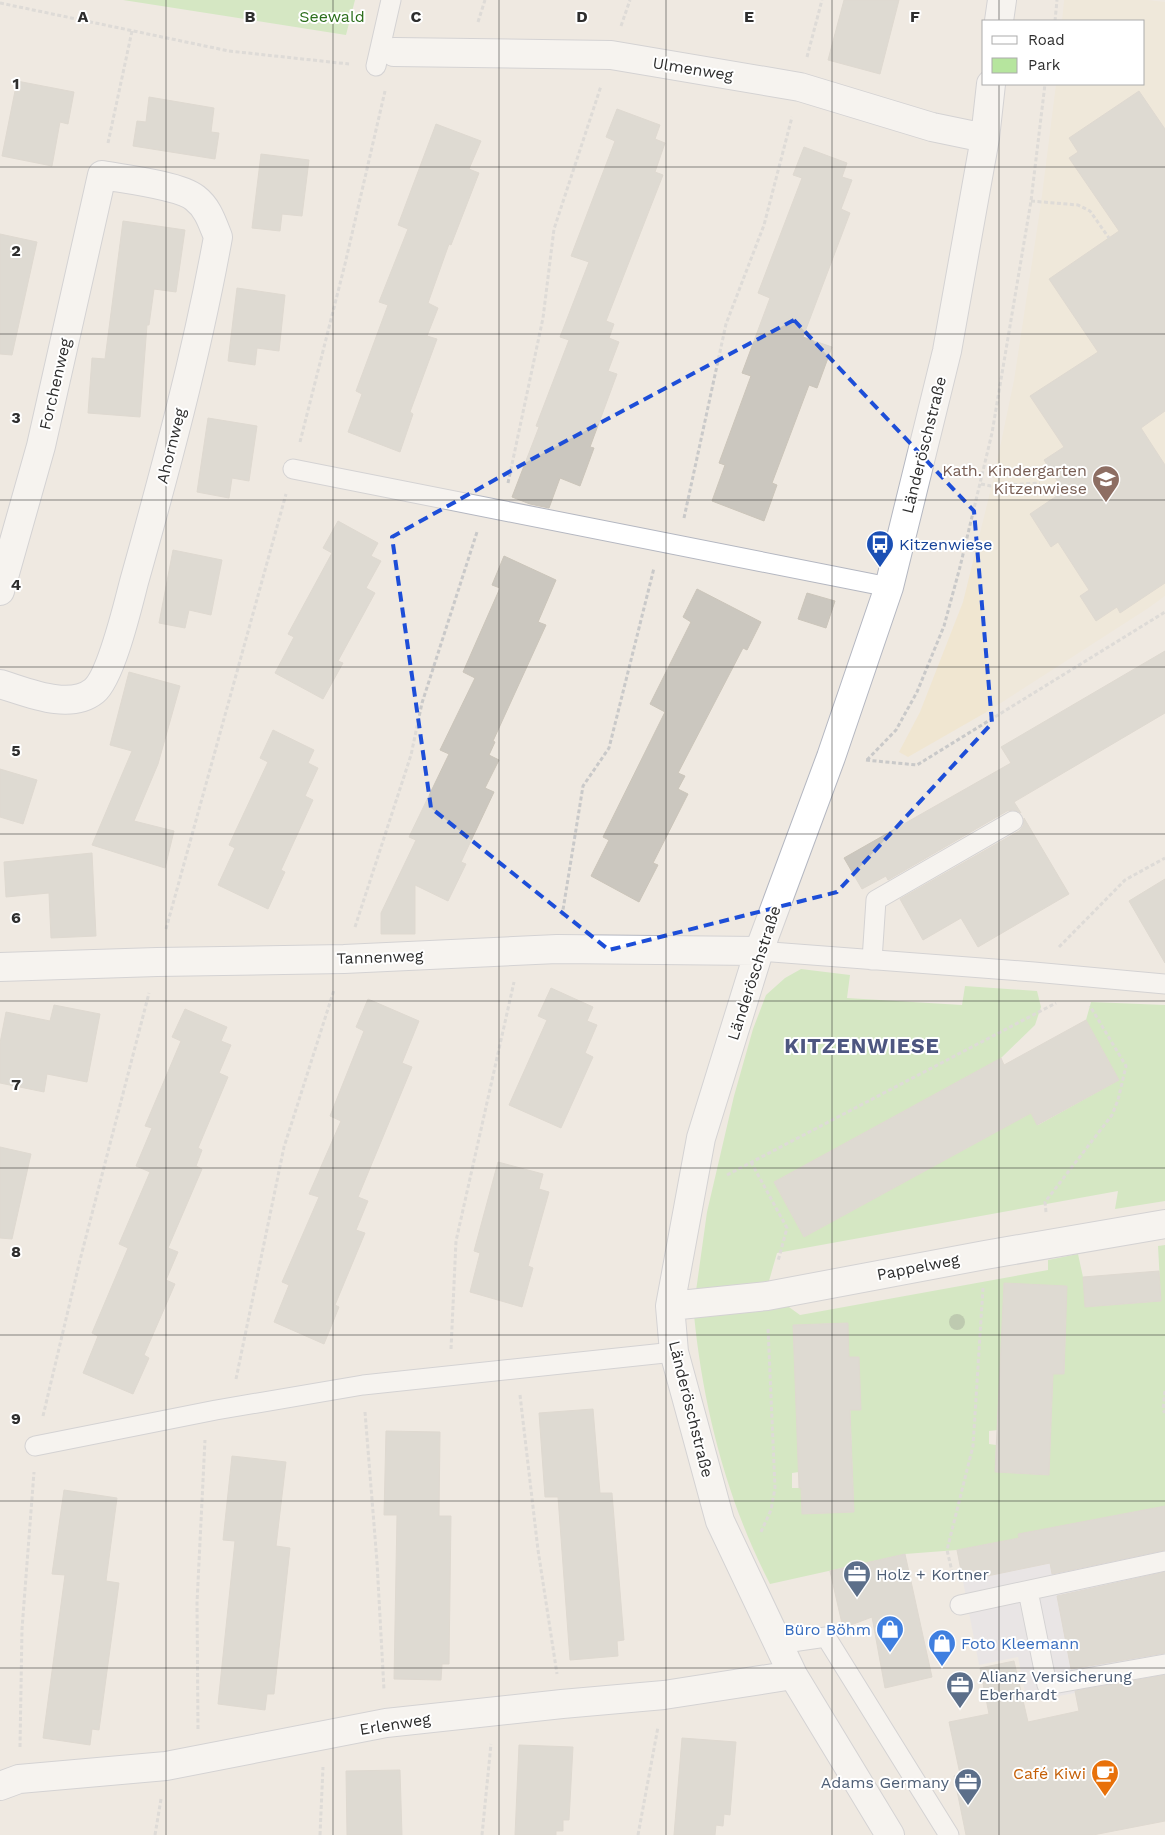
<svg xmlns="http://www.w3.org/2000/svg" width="1165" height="1835" font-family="'Work Sans',sans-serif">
  <rect width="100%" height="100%" fill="#efe9e1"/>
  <!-- industrial -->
  <path fill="#e3e1e8" d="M1165,1506V1676L1027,1702L1018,1657L979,1665L957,1550L1019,1538L1018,1534Z"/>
  <!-- education -->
  <path fill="#f0e6d1" d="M1064,0H1148L1165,2V596L1147,609L990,710L908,757L899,752L920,712L963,602L994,476L1014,380L1041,203L1056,84H1144V21H1062Z"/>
  <!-- green -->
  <path fill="#b6e59e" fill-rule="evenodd" d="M123,0H355L346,35Z
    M801,969L850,975L847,998L962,1005L965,986L1037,991L1041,1007L1035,1025L1001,1058L774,1182L804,1237L1031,1113L1038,1125L1119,1080L1086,1020L1091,1002L1165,1005V1201L1115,1209L1118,1191L777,1253L769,1281L696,1291L707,1212L734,1096L753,1029L766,995L785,978Z
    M1165,1245V1506L1019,1534V1538L957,1550L905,1554L770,1584C727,1501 703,1407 694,1315L782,1302L800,1315L1048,1270V1260L1078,1254L1083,1277L1086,1307L1161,1301L1158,1246ZM1004,1283L1056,1286L1066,1321L1064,1374H1053L1049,1475L995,1472L996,1445L989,1444V1431L998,1430ZM847,1323L854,1512L802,1514L801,1488H792V1473L799,1472L793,1325Z"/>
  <!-- building -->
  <path fill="#cbc7bf" stroke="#cbc5ba" d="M844,0H899L880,74L828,60Z
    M17,81L74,92L68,124L60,122L52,166L2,156Z
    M1139,91L1165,129V411L1141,428L1165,465V583L1120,613L1117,607L1096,621L1080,596L1089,590L1058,542L1051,547L1030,514L1064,491L1044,460L1064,447L1030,396L1098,352L1049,279L1119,231L1069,158L1078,152L1069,138Z
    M149,97L214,108L211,132L219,133L215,159L133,146L137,121L146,122Z
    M617,109L660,125L655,139L665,143L655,172L663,175L606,321L614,324L609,338L619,342L608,371L617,374L590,447L594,448L580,486L560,478L549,508L530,504L512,497L539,427L536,426L569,340L560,337L589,262L571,256L615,141L606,137Z
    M436,124L481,141L469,169L479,173L451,245L449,244L428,303L438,308L427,336L437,339L410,412L413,414L400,452L348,432L362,394L356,391L388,305L379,302L408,229L398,225Z
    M804,147L847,163L842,177L852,180L841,209L850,213L803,337L832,347L817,388L809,385L772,483L777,485L764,521L712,501L725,465L719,463L751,376L742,373L770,298L758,293L802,178L793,175Z
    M261,154L309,160L302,216L282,214L280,231L252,228Z
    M123,221L185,230L176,292L154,289L149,325H147L140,417L88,413L92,358L105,359Z
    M0,234L37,242L12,355L0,354Z
    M237,288L285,295L279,351L257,348L255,365L228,361Z
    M208,418L257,426L249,481L232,478L229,498L197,492Z
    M338,521L378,543L371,556L381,561L366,588L375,593L338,661L343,663L323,699L275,673L294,637L288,634L332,553L323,548Z
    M173,550L222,560L211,615L189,610L185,628L159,623Z
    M504,556L556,580L538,622L546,625L493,741L495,742L489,755L499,760L485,788L494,792L461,862L466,864L448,901L415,885V934H381V913L416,840L409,837L449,754L440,750L475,678L463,672L500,588L492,585Z
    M697,589L761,622L747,650L743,648L678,773L685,776L678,789L688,794L653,863L658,865L639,902L591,876L609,840L603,837L665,712L650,704L691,622L683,617Z
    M807,593L835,601L826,628L798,619Z
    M1165,651V713L1014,802L1021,813L1013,810L1007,811L888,880L886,876L862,889L844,858L1011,763L1001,747Z
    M129,672L180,686L158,764L134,821L174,831L165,868L92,845L132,751L110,745Z
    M273,730L314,750L308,763L318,768L305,796L313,800L281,870L285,872L268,909L218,885L235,848L229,845L268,762L260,758Z
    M0,769L37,780L23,824L0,817Z
    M1024,818L1069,894L978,947L961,918L923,940L900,899L1019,831L1023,826Z
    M92,853L96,936L51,938L49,893L6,897L4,862Z
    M1165,879V963L1129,901Z
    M551,988L593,1007L587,1021L597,1025L585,1053L593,1057L561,1128L509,1105L547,1020L538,1016Z
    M368,999L419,1021L402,1063L412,1067L358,1197L368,1201L356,1230L365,1233L335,1305L339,1307L324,1344L274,1322L289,1285L282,1282L319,1197L309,1194L341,1121L330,1116L364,1031L356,1027Z
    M54,1005L100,1014L87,1082L47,1074L44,1092L0,1083V1043L6,1012L50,1021Z
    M185,1009L227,1027L221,1041L231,1045L219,1073L228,1077L198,1148L202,1150L196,1166L202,1169L168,1248L178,1252L166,1280L175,1284L144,1355L149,1358L133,1394L83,1373L98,1336L92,1333L128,1248L119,1244L150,1172L136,1166L152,1128L145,1126L181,1041L172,1037Z
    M1086,1020L1119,1080L1037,1125L1031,1113L804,1237L774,1182L1001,1058L1004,1065Z
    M0,1147L31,1154L12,1239L0,1238Z
    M498,1162L543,1174L539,1189L549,1192L528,1266L533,1268L522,1307L470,1292L480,1253L474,1251Z
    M1159,1271L1161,1301L1085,1307L1083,1277Z
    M1004,1283L1067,1286L1064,1374H1053L1049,1475L995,1472Z
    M848,1323L849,1357H859L861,1410H850L854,1512L802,1514L801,1488H799L793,1325Z
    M593,1409L600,1493H612L624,1640L617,1641L618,1656L570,1660L558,1497H545L539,1413Z
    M386,1431L440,1432L439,1516H451L449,1664H442L441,1680L394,1679L397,1515H384Z
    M232,1456L286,1462L276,1546L290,1548L274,1694H267L265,1710L218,1704L235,1541L223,1540Z
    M64,1490L117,1498L106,1581L119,1583L99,1730L92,1729L90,1745L43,1738L65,1575L52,1574Z
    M1165,1506V1550L1052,1574L1050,1563L963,1581L957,1550L1019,1538L1018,1534Z
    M905,1554L932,1677L885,1688L872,1617L843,1628L830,1571Z
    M1165,1572V1653L1071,1669L1057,1596Z
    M1014,1661L1028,1722L1079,1711L1075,1691L1165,1675V1821L1093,1835H966L954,1776L960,1774L949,1722L989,1714L980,1668Z
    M682,1738L736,1742L730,1815L724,1814L723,1826L716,1825L715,1835H674Z
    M519,1745L573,1747L569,1820H563V1831H556V1835H515Z
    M400,1770L402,1835H347L346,1771Z"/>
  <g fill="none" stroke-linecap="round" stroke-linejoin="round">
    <!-- lane casing -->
    <g stroke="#b4b7c1" stroke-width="21">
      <path id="lane" d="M376,66L391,0
        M293,469L889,587
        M759,951L1034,972L1165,984
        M872,960L876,900L1013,821
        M35,1446L216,1410L363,1385L674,1352
        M1028,1591L1047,1685L1165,1664
        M960,1605L1165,1561
        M778,1644L826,1637L949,1835"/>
    </g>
    <!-- street casing -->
    <g stroke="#b4b7c1" stroke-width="30">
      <path id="street" d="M999,21L1002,0
        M394,52L611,55L800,87L932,127L985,138
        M0,591L41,446L102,175C123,179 179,185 195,198C208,208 212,222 218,237C197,353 166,468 134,582C128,605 111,677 94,691C69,711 27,692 0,684
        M0,967L157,962L344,959L557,949L759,951
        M670,1306L767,1296L985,1255L1165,1224
        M0,1786L19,1779L166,1766L386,1723L562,1704L664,1695L793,1675
        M890,1835L793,1675L720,1521L674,1352L670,1306L701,1138L759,951L831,757L889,587L947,351L985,138L991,84"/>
    </g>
    <!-- path -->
    <path stroke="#c9c9c9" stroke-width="3" stroke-dasharray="4 2.5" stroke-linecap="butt" d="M0,3L229,51L349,64
      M1055,21L1057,0
      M478,22L485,0
      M621,26L630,0
      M807,57L822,0
      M108,143L132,31
      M1031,201L1078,205L1090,211L1109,238
      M300,442L345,264L385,91
      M508,483L543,318L554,229L601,86
      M981,484L991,486L1040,483
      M684,518L726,324L764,225L792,117
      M866,760L917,765L1165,612
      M867,760L896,730L917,692L944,626L960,567L992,433L1031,201L1045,84
      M562,916L583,786L609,748L654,568
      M355,927L411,755L422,703L477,532
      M166,929L286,494
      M1059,947L1125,880L1165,858
      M751,1162L787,1228L778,1261
      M727,1175L1056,1003
      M1046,1212L1045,1202L1112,1115L1118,1100L1126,1066L1090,1006
      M451,1349L456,1241L514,982
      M236,1379L284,1147L334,990
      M1165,1391L1163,1410L1165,1413
      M520,1395L538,1550L557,1674
      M365,1412L377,1562L384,1690
      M43,1416L80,1260L149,993
      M761,1532L771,1510L775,1488L768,1328
      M954,1580L947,1550L973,1446L983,1288
      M198,1729L197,1603L205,1440
      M20,1747L22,1629L34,1472
      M155,1835L161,1799
      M320,1835L323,1767
      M482,1835L491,1744
      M638,1835L658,1727"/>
    <!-- lane -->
    <use href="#lane" stroke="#fff" stroke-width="19"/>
    <!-- street -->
    <use href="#street" stroke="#fff" stroke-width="28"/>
  </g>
  <!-- trees -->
  <circle fill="#84a574" cx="957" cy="1322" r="8"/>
  <!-- marked area -->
  <path d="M0 0H1165V1835H0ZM794,320L974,511L992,723L837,892L609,950L431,808L392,537L534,458Z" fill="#efe9e1" fill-opacity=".55" fill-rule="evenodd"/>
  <path fill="none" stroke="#1d4ed8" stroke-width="4" stroke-dasharray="10 6" stroke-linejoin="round" d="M794,320L974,511L992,723L837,892L609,950L431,808L392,537L534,458Z"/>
  <!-- grid -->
  <path fill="none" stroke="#2e2e2e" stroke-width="1" stroke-opacity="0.55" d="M166,0V1835M333,0V1835M499,0V1835M666,0V1835M832,0V1835M999,0V21M999,84V1835M0,167H1165M0,334H1165M0,500H1165M0,667H1165M0,834H1165M0,1001H1165M0,1168H1165M0,1335H1165M0,1501H1165M0,1668H1165"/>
  <!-- icons -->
  <defs>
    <g id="school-pin" transform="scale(1.4375)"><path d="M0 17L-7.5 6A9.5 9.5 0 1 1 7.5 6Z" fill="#8d6e63" stroke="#fff"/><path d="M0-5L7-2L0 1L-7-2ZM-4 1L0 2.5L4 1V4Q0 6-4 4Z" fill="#fff"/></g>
    <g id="bus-pin" transform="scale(1.4375)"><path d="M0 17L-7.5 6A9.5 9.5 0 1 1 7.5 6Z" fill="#1a4fb4" stroke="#fff"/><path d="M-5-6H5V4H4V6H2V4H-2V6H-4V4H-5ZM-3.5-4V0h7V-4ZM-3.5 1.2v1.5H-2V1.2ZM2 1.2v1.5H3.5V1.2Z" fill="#fff"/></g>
    <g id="office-pin" transform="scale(1.4375)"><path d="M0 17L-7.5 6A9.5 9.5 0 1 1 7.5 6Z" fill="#5c6f8a" stroke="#fff"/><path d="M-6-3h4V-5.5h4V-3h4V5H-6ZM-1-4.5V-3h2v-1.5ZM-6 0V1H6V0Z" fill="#fff"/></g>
    <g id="shop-pin" transform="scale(1.4375)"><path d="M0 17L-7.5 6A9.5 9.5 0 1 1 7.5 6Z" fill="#3f7fe0" stroke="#fff"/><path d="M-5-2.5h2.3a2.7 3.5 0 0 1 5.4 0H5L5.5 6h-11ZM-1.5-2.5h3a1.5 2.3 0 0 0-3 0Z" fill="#fff"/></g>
    <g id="cafe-pin" transform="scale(1.4375)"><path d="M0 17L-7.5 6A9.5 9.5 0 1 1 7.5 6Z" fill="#e8710a" stroke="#fff"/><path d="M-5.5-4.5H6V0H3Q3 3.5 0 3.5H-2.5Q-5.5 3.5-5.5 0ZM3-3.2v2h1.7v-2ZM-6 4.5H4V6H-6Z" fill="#fff"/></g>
  </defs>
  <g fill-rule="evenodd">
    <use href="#school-pin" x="1106" y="479"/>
    <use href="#bus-pin" x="880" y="544"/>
    <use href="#office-pin" x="857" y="1574"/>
    <use href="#shop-pin" x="890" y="1629"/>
    <use href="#shop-pin" x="942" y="1643"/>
    <use href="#office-pin" x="960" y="1685"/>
    <use href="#cafe-pin" x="1105" y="1773"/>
    <use href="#office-pin" x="968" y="1782"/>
  </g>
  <g text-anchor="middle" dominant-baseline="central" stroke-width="4" stroke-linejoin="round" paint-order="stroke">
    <!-- park labels -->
    <g font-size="16" fill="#2c6e1b" stroke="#fff">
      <text x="332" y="16">Seewald</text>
    </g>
    <!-- street labels -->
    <g font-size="16" fill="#2e2e2e" stroke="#fff">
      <text transform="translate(693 69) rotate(9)">Ulmenweg</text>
      <text transform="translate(55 384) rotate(-77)">Forchenweg</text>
      <text transform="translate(924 445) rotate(-76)">Länderöschstraße</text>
      <text transform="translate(171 446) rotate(-76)">Ahornweg</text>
      <text transform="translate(380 957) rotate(-2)">Tannenweg</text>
      <text transform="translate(754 973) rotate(-72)">Länderöschstraße</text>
      <text transform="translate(918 1267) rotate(-11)">Pappelweg</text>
      <text transform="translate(691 1409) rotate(76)">Länderöschstraße</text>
      <text transform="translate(395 1724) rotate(-9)">Erlenweg</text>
    </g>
    <!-- education labels -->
    <g font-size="16" fill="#785e54" stroke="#fff" text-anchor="end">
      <text x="1087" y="470">Kath. Kindergarten<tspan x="1087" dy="18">Kitzenwiese</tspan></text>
    </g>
    <!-- transit labels -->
    <g font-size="16" fill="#164399" stroke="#fff" text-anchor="start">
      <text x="899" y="544">Kitzenwiese</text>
    </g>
    <!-- service labels -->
    <g font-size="16" fill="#4e5e75" stroke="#fff" text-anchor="start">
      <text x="876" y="1574">Holz + Kortner</text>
      <text x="979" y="1676">Alianz Versicherung<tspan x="979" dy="18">Eberhardt</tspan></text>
      <text x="949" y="1782" text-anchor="end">Adams Germany</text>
    </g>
    <!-- shop labels -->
    <g font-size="16" fill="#366cbe" stroke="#fff" text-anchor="end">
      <text x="871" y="1629">Büro Böhm</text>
      <text x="961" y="1643" text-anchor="start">Foto Kleemann</text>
    </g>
    <!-- food labels -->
    <g font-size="16" fill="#c56008" stroke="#fff" text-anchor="end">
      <text x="1086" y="1773">Café Kiwi</text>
    </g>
    <!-- district labels -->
    <g font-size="21" font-weight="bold" letter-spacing="1" fill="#4d5680" stroke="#fff">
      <text x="862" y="1045">KITZENWIESE</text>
    </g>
  </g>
  <g font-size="16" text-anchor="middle" font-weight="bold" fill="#2e2e2e" stroke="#fff" stroke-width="4" stroke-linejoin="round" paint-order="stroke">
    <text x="83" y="22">A</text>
    <text x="250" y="22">B</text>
    <text x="416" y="22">C</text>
    <text x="582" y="22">D</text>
    <text x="749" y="22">E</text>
    <text x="915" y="22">F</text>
    <text x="16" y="89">1</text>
    <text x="16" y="256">2</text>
    <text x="16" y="423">3</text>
    <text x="16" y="590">4</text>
    <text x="16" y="756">5</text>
    <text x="16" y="923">6</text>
    <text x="16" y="1090">7</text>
    <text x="16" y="1257">8</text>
    <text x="16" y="1424">9</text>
  </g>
  <!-- legend -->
  <rect x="982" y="20" width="162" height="65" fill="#ffffff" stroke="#ababab"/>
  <rect x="992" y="36" width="25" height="8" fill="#ffffff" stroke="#ababab"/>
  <text x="1028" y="45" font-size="15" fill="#2e2e2e">Road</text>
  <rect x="992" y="58" width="25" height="15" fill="#b6e59e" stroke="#ababab"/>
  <text x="1028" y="70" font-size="15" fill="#2e2e2e">Park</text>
</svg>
